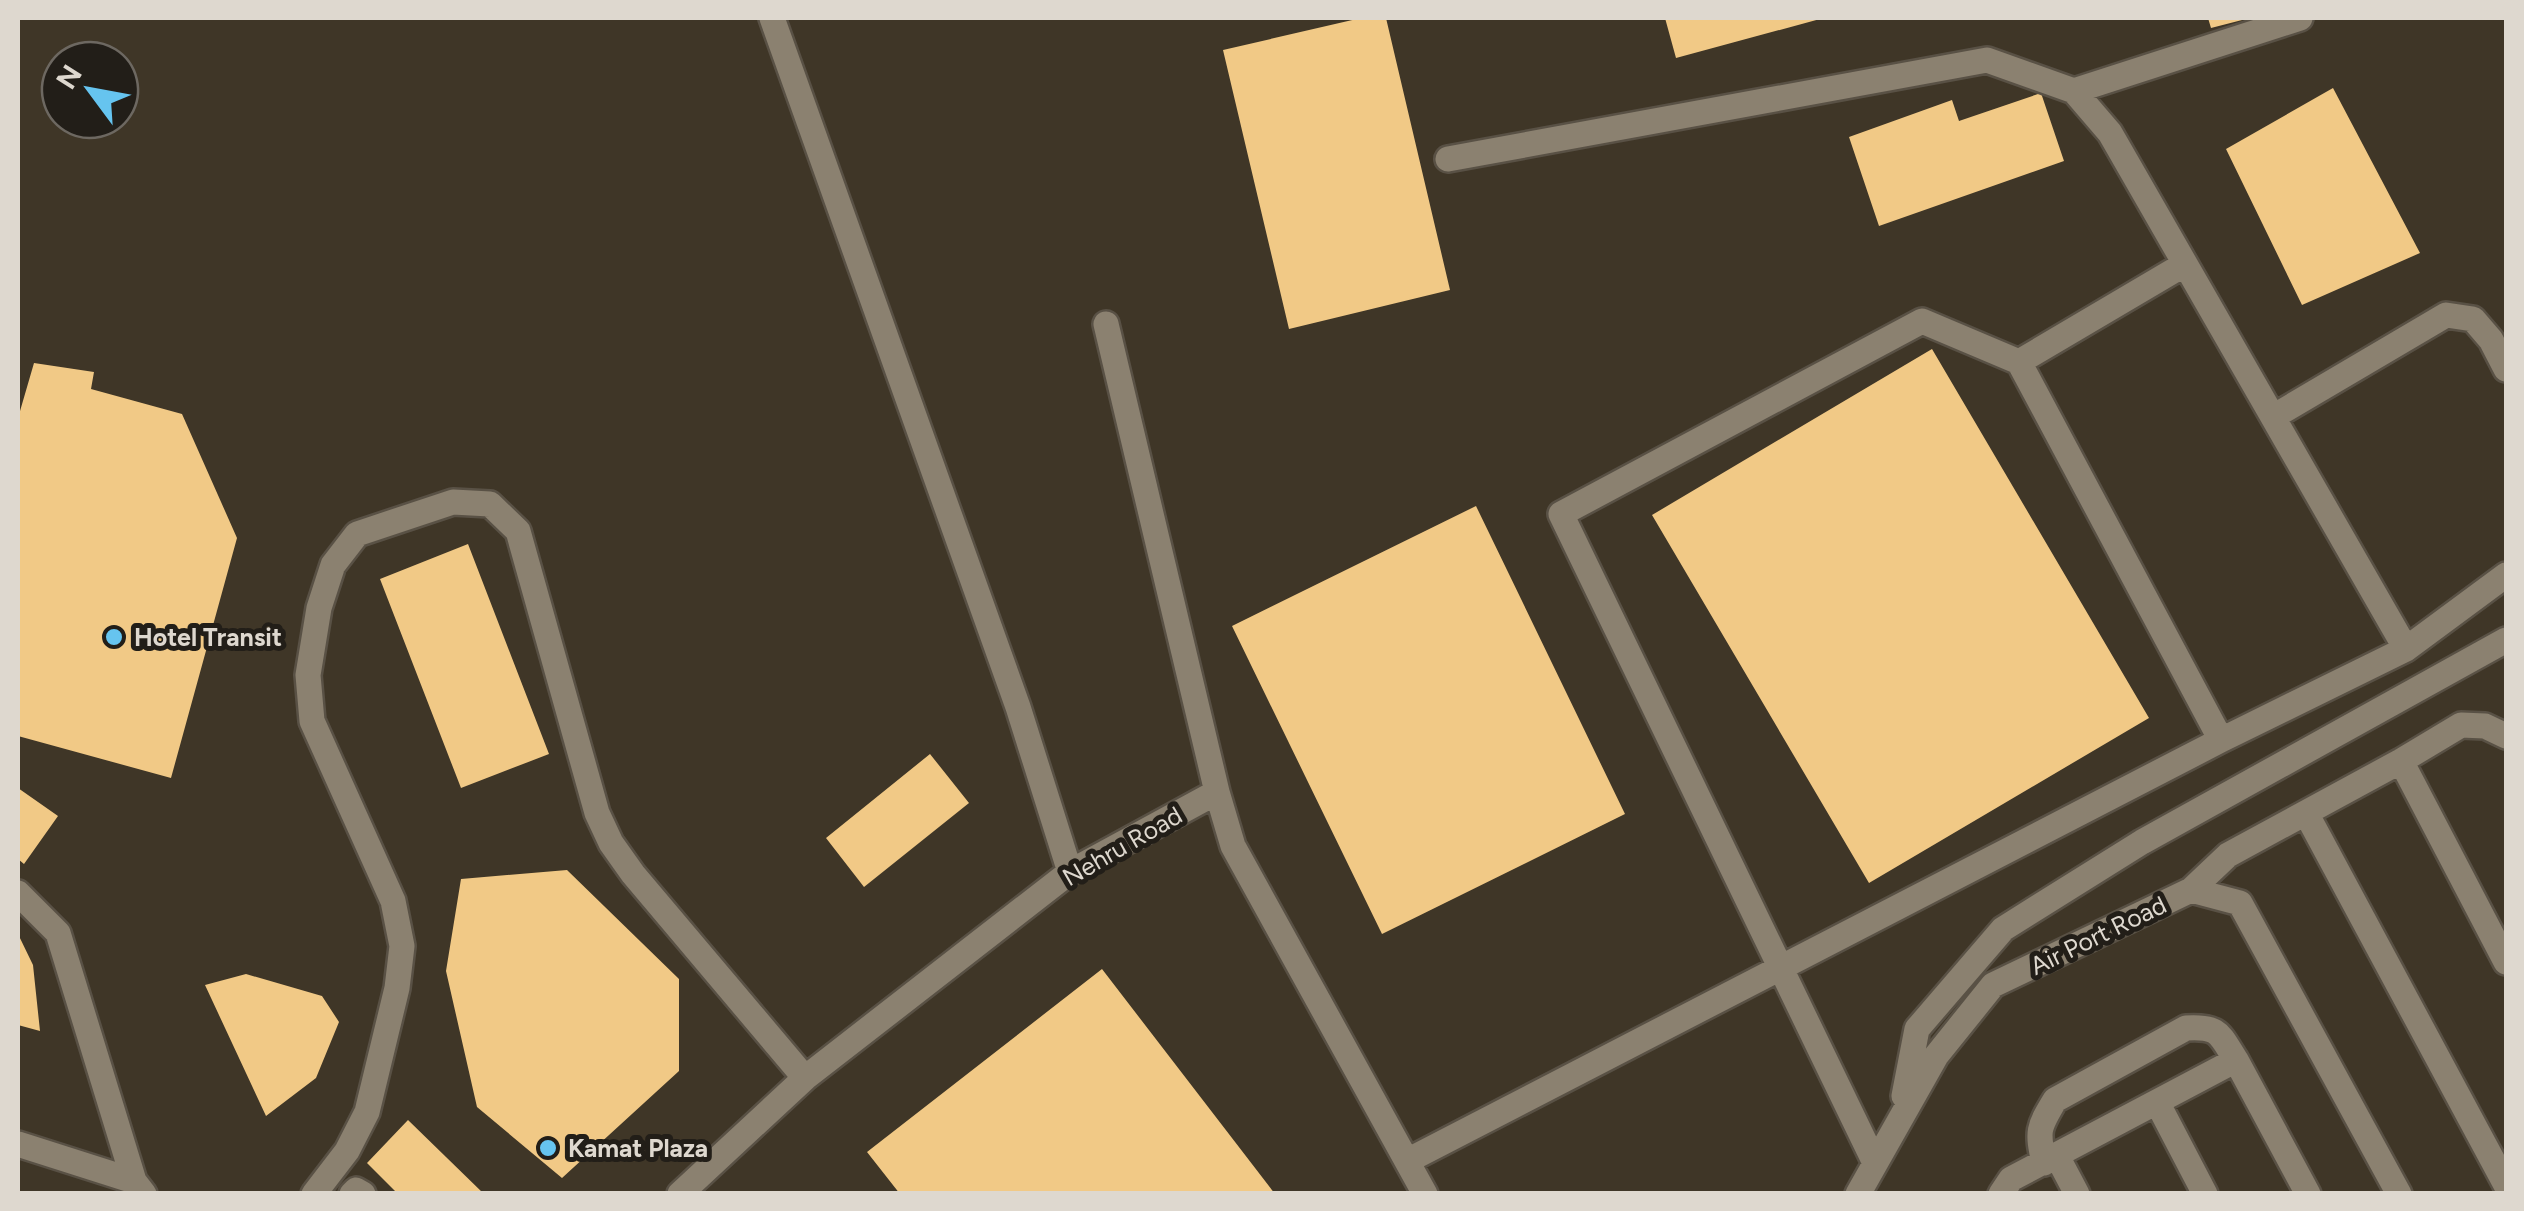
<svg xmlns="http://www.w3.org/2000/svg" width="2524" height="1211" font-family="Figtree,sans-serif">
  <rect width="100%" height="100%" fill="#3f3627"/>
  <!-- building -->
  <path fill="#f1c986" d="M1361,18H1386L1450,290L1289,329L1223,50Z
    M1665,18H1820V19L1676,58Z
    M2208,18H2246V19L2211,28Z
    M2333,88L2420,253L2302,305L2226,149Z
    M2041,93L2064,161L1879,226L1849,137L1952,100L1959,121Z
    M1932,349L2149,718L1869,883L1652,515Z
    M34,363L94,372L91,389L182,414L237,538L171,778L18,736V418Z
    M1476,506L1625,814L1382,934L1232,626Z
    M468,544L549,754L461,788L380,579Z
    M930,754L969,803L864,887L826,838Z
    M18,788L58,816L24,864L18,859Z
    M567,870L679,979V1071L562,1178L477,1107L446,971L461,879Z
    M18,934L33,965L40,1031L18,1025Z
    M1102,969L1275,1194H900L867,1152Z
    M246,974L322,996L339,1022L316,1078L266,1116L205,985Z
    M408,1120L484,1194H398L367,1163Z"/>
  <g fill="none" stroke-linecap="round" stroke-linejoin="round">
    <!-- minor casing -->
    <g stroke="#595145" stroke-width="30">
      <path id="minor" d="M772,18L1018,707L1070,872
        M2074,91L2300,18
        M1448,159L1987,60L2074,91L2110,133L2406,649
        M1106,324L1217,792L1233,846L1425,1194
        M2019,362L2185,264
        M2273,417L2446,315L2473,319L2491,340L2506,369
        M2401,761L2506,962
        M2306,813L2506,1185
        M2191,890L2228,855L2401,761L2461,725L2485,726L2506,736
        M18,893L58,933L134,1181L144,1194
        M1904,1096L1917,1029L2003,929L2142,842L2506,640
        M2157,1102L2205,1194
        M18,1144L134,1181
        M2057,1156L2077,1194
        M1407,1161L2221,740L2406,649L2506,575
        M1875,1163L1561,514L1922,321L2019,362L2221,740
        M2044,1163C2037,1131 2038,1128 2055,1100L2186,1028C2220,1026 2219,1034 2236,1060
        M314,1194L347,1151L367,1112L397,988L402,946L393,901L312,721L308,675L319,608L333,565L357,534L453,502L490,504L518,531L597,813L611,843L633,874L805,1078
        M352,1194L356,1190L363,1194
        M680,1194L805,1078L1070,872L1217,792
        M1858,1194L1936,1056L1993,985L2191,890L2240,903L2399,1194
        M2001,1194L2011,1179L2236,1060L2308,1194"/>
    </g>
    <!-- minor -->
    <use href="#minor" stroke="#8b8170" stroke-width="25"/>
  </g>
  <!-- markers -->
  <g fill="#66c4ef" stroke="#221e18" stroke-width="4">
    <circle cx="114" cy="637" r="10"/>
    <circle cx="548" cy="1148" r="10"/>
  </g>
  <g text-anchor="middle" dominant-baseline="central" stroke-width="10" stroke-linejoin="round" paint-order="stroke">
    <!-- poi labels -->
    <g font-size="25" font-weight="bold" fill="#ded8cf" stroke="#221e18" text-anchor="start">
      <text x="134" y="637">Hotel Transit</text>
      <text x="568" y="1148">Kamat Plaza</text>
    </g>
    <!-- street labels -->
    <g font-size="25" fill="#ded8cf" stroke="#221e18">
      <text transform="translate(1122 846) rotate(-30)">Nehru Road</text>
      <text transform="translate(2098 935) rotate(-26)">Air Port Road</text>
    </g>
  </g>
  <!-- border -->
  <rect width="2524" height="1211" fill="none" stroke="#ded8cf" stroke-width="40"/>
  <!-- north arrow -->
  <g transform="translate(90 90) rotate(302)"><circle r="48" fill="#221e18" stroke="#6d6861" stroke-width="2.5"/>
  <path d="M0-8L18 38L0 25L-18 38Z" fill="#66c4ef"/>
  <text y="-15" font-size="28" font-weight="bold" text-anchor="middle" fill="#ded8cf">N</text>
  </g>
</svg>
